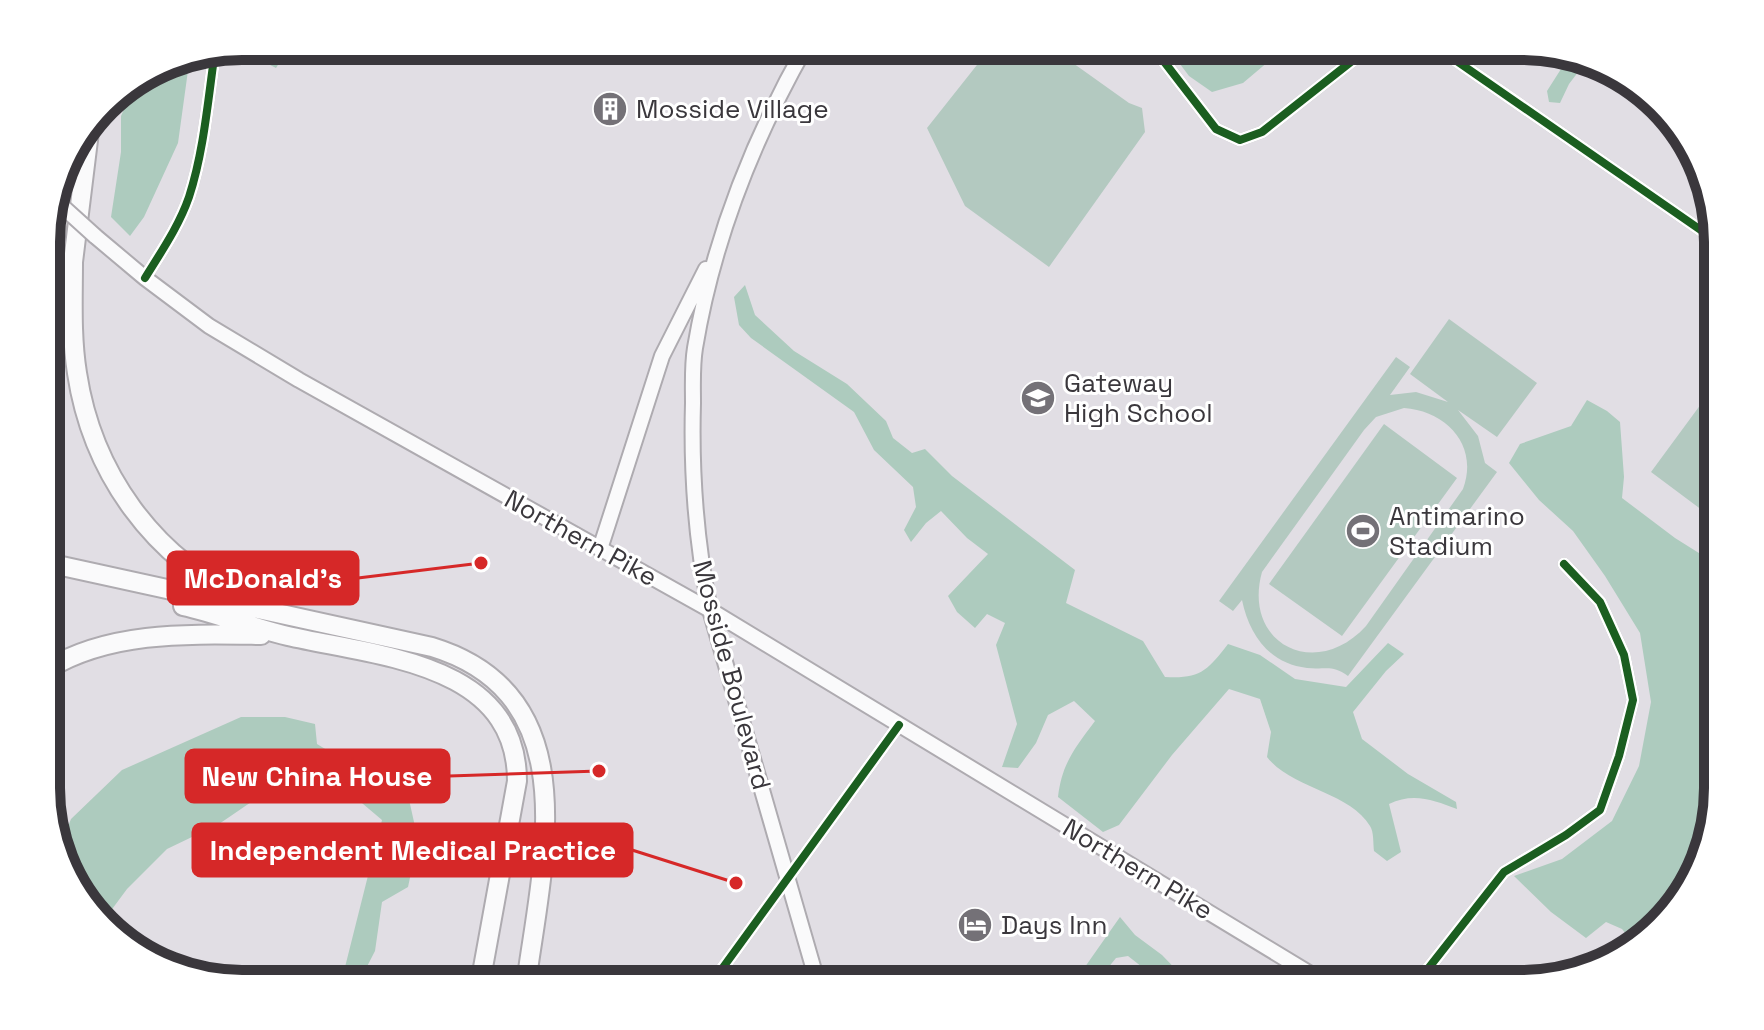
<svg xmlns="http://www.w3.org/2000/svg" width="1764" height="1030" font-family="'Space Grotesk',sans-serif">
  <rect width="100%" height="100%" fill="#e1dee4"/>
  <!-- green -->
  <path fill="#b3c9c0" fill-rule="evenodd" d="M951,46H989L978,61Z
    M992,46H1049L1129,103L1142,108L1145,132L1049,267L965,206L927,128Z
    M1449,319L1537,383L1497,437L1458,410L1478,436L1485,463L1497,472L1348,676C1332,664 1326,670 1307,668C1269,664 1249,634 1242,600L1233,611L1219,601L1396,357L1410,367L1390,395L1416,392L1448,402L1410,374ZM1404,408C1447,411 1479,446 1463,489L1366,626C1316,681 1242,644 1262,572L1364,430L1376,417Z
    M1701,404L1718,417V522L1651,472Z
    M1384,424L1457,478L1342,636L1269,584Z"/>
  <!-- forest -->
  <path fill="#adcbbe" d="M242,46H290L276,68L237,48Z
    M1175,46H1287L1243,83L1212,92L1189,76L1171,52Z
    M190,56L178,143L144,217L130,236L111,217L121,152V116L137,80L167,61Z
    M1568,58L1585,63L1569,84L1560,103L1549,102L1547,91Z
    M745,285L755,315L794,351L847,384L886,421L893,438L912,453L925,449L952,476L1075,570L1066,603L1143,641L1165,677C1200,679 1207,671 1228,644L1260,655L1295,679L1346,687L1388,643L1404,654L1386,671L1353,712L1362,739L1408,774L1456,802L1457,809C1434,800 1413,792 1389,804L1401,852L1387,861L1374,851C1373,843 1374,832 1370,826C1350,792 1292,789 1267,757L1271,732L1260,699L1229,689L1172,755L1119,825L1103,832L1058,797C1062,763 1075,748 1095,721L1074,701L1048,715L1036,743L1018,768L1002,767L1017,724L996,645L1005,623L987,614L975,628L957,612L948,596L988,554L967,538L941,511L926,523L911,542L904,530L916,507L913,487L874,450L854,412L751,338L739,325L734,297Z
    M1587,400L1607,411L1620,422L1624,477L1622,498L1675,538L1718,565V800L1692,886L1653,925L1644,930L1634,944L1622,929L1606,922L1586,938L1551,912L1514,876L1562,859L1612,821L1639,766L1651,702L1640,633L1605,576L1573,531L1539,500L1509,463L1520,444L1571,426Z
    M241,717H285L315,724L317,744L340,758L387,767L408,795L418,840L408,887L382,902L375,951L358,984L341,983L382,820L356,798L302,795L260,796L219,824L167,849L127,889L104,920L79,897L60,847L71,819L122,770Z
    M1120,917L1135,935L1162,955L1190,984H1157L1151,974L1128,956L1116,958L1095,984H1073Z"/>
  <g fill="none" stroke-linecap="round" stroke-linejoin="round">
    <!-- street casing -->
    <g stroke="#aeabb0" stroke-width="13">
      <path id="street" d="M1152,46L1216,129L1240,140L1262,132L1371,46
        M1435,46L1718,242
        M145,278C161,252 179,226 189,197C204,151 208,99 215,51
        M711,984L899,725
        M1416,984L1504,872L1566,835L1600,810L1619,756L1633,700L1624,655L1600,602L1564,564"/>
    </g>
    <!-- secondary casing -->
    <g stroke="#aeabb0" stroke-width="18">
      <path id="secondary" d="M95,236L145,278L209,326L299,380L710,610L1327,984"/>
    </g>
    <!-- primary casing -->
    <g stroke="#aeabb0" stroke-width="18">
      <path id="primary" d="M806,46C752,141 713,240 695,348C692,366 693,385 693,403C691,472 696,542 710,610L818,984
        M600,549L662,356L706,269"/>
    </g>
    <!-- highway casing -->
    <g stroke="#aeabb0" stroke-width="22">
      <path id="highway" d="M73,262C73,298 71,336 77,373C92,472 153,559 246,600
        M48,295L52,273L64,161
        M48,385L73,262L90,124
        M48,563L432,647C589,695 542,863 526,984
        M183,606C219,614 253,628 288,636C375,656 517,662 517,781L480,984
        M48,669C110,631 190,634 261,635"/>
    </g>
    <!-- street -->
    <use href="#street" stroke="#fafafb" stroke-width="9"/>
    <!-- secondary -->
    <use href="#secondary" stroke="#fafafb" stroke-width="14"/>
    <!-- primary -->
    <use href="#primary" stroke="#fafafb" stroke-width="14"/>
    <!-- highway -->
    <use href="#highway" stroke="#fafafb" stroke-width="18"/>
    <!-- secondary-bridge casing -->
    <g stroke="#aeabb0" stroke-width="18" stroke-linecap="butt">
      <path id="secondary-bridge" d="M53,198L95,236"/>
    </g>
    <!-- secondary-bridge -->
    <use href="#secondary-bridge" stroke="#fafafb" stroke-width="14"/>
    <!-- cycleway casing -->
    <g stroke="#fff" stroke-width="13">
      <path id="cycleway" d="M1152,46L1216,129L1240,140L1262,132L1371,46
        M1435,46L1718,242
        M145,278C161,252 179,226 189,197C204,151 208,99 215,51
        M711,984L899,725
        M1416,984L1504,872L1566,835L1600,810L1619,756L1633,700L1624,655L1600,602L1564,564"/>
    </g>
    <!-- cycleway -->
    <use href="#cycleway" stroke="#1b5e20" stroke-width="8"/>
  </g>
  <!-- icons -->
  <defs>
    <g id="building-disc" transform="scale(1.8)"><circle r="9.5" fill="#747177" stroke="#fff"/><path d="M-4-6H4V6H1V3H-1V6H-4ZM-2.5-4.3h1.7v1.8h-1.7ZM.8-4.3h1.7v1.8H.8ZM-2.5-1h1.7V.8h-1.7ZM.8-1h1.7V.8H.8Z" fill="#fff"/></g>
    <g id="school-disc" transform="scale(1.8)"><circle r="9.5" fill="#747177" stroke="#fff"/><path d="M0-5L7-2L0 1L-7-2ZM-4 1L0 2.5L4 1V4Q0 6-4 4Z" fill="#fff"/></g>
    <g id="stadium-disc" transform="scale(1.8)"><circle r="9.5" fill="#747177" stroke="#fff"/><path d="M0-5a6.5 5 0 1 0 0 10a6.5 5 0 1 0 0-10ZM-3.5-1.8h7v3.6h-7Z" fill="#fff"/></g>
    <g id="hotel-disc" transform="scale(1.8)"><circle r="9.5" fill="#747177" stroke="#fff"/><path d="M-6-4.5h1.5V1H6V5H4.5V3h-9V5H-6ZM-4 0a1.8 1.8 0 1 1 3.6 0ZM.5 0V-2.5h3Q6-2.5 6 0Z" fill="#fff"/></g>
  </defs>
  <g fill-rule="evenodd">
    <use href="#building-disc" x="610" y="109"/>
    <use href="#school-disc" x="1038" y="398"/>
    <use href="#stadium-disc" x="1363" y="531"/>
    <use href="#hotel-disc" x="975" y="925"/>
  </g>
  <g text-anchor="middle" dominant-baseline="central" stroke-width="6" stroke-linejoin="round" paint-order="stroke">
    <!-- poi labels -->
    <g font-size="26" fill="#3a373c" stroke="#fff" text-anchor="start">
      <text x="636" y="109">Mosside Village</text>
      <text x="1064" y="383">Gateway<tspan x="1064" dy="30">High School</tspan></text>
      <text x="1389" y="516">Antimarino<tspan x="1389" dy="30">Stadium</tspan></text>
      <text x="1001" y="925">Days Inn</text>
    </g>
    <!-- street labels -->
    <g font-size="26" fill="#3a373c" stroke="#fff">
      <text transform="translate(581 538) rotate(29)">Northern Pike</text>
      <text transform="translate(732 675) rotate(75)">Mosside Boulevard</text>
      <text transform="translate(1138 869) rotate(31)">Northern Pike</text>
    </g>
  </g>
  <!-- crop -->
  <path d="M0 0H1764V1030H0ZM242 60H1522A182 182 0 0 1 1704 242V788A182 182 0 0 1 1522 970H242A182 182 0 0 1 60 788V242A182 182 0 0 1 242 60Z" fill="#fff" fill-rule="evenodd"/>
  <path fill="none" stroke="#3a373c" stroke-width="10" d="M242 60H1522A182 182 0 0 1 1704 242V788A182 182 0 0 1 1522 970H242A182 182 0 0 1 60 788V242A182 182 0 0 1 242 60Z"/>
  <!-- callouts -->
  <path fill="none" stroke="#d62828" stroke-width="3" d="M481 563L358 578M599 771L449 776M736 883L632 850"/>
  <g fill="#d62828" stroke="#fff" stroke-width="3">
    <circle cx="481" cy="563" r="8"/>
    <circle cx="599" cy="771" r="8"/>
    <circle cx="736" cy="883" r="8"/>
  </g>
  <g fill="#d62828" stroke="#d62828" stroke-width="3">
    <rect x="168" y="552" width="190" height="52" rx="8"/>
    <rect x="186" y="750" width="263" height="52" rx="8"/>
    <rect x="193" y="824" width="439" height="52" rx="8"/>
  </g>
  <g font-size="28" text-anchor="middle" font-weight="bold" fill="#fff">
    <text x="263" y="588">McDonald's</text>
    <text x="317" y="786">New China House</text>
    <text x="413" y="860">Independent Medical Practice</text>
  </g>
</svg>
